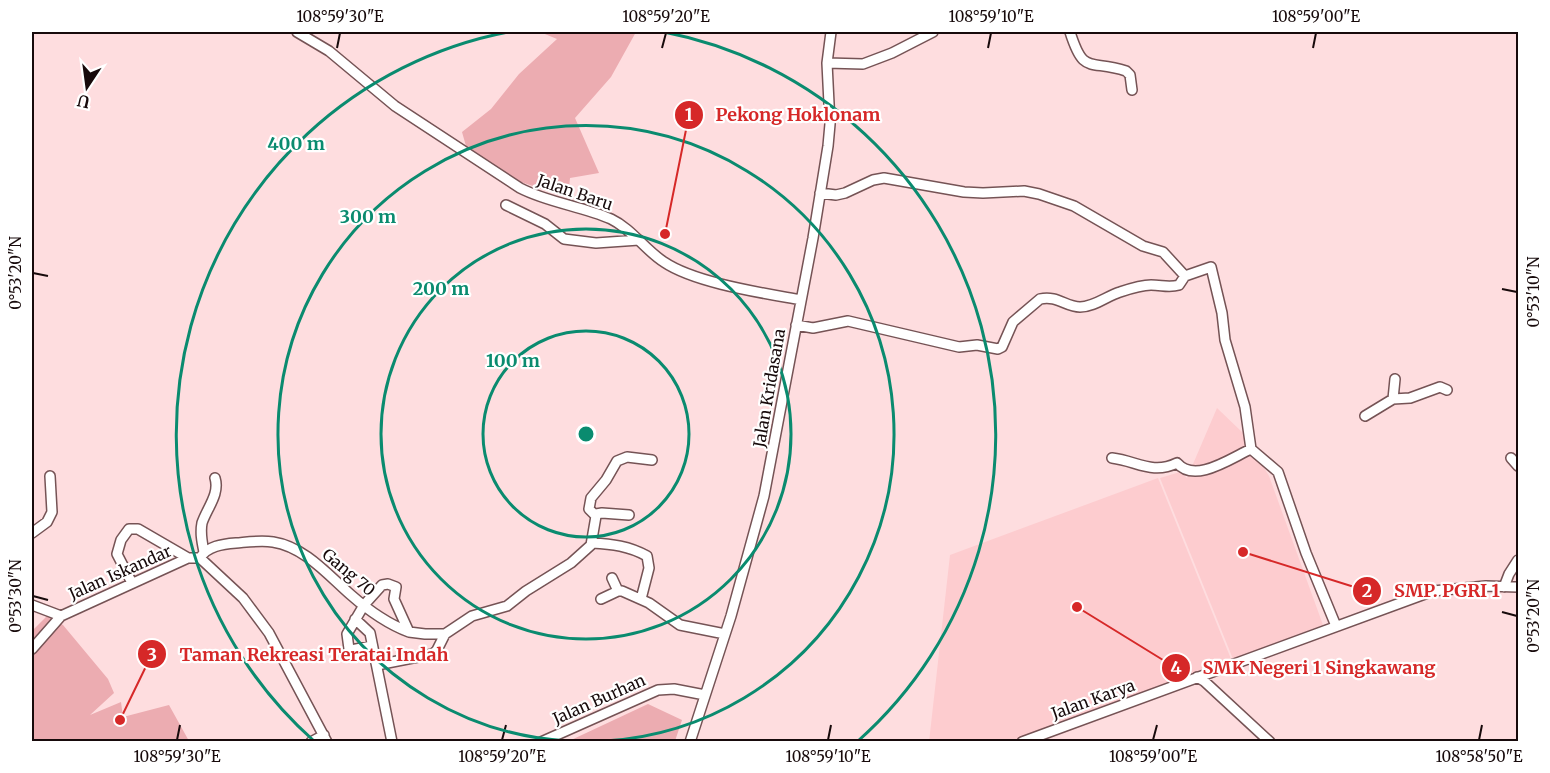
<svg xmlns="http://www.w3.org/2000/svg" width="1550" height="773" font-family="Merriweather,serif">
  <rect width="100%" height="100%" fill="#fedddf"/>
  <!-- built -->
  <path fill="#fdcccf" d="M1217,408L1242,432L1269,476L1323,625L1233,659L1160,478L1180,472L1187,478Z
    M1158,478L1231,659L1012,741L929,742L950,555Z"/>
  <!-- green -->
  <path fill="#ecacb1" d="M540,32H636L611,77L575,118L599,173L570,178L568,198L521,182L466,146L462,132L491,109L519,74L557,39Z
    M48,615L63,625L108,679L114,693L90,715L121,702L123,717L169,705L189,741H32V631Z
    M648,704L682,720L675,741H569Z"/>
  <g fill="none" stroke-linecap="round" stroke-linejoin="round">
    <!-- minor casing -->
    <g stroke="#755355" stroke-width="12">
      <path id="minor" d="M297,32L329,51L395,106L520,188C549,203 582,206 611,219C632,229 645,250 664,262C695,283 763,293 801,300
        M1070,32C1084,76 1089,59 1126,71L1130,75L1132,90
        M827,63L863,64L892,53L933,32
        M820,193L836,195L845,193L873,180L884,178L964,192L983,193L1024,191L1039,194L1074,206L1143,246L1163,252L1185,276L1211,267L1222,313L1225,340L1245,407L1251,449L1278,472L1306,553L1336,626
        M506,205L545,224L564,239L596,243L639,240
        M796,325L813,328L848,321L959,347L977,345L998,349L1002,347L1013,322L1040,299C1057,295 1066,307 1080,307C1094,307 1107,296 1120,292C1129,289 1142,285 1151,285C1162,285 1169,288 1179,285L1185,276
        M1393,399L1395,379
        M1365,416L1393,399L1410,398L1440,387L1447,390
        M1112,458C1137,461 1152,475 1177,463C1195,484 1231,458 1251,449
        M1511,458L1518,466
        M596,514L602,513L629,515
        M32,533L47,522L52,512L50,476
        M592,543C612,544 629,546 647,556L649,568L641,599
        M204,552C202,542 200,533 202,523C207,508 220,494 215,478
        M200,558C207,546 223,544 236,543C248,542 261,540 273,542C305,547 328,575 351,595C368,610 388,624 409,632
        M200,558L243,598L269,633L327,742
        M612,578L618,591
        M132,583L117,554L121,540L129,529H138L188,558
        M1504,587L1509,574L1518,560
        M601,599L618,591H622L649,603L680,625L725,634
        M32,605L61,616
        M355,619L370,633L392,742
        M445,634L472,616L507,606L526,591L571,563L591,545L596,516L589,509L591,498L606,480L617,461L627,457L652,460
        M372,646L351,650L349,649L347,634L364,605L382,585L388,584L396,587L394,599L409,632L425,634H445L437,650L433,654L377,665
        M32,649L61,616L188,558H200
        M1197,677L1204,681L1270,742
        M311,742L324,735
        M541,742L658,690L674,689L705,695
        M690,742L731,616L764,496L813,238L828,146L830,124L827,63L831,32
        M1022,742L1433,591L1486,586L1518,587"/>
    </g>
    <!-- minor -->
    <use href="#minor" stroke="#fff" stroke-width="9"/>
  </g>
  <!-- ticks -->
  <path fill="none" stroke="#170a0b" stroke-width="2" d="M337,48L340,33M662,48L666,33M988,48L991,33M1313,48L1316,33M33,273L48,276M1502,289L1517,292M33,596L48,600M1502,612L1517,616M177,740L180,725M502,740L506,725M828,740L831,725M1153,740L1157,725M1479,740L1482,725"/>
  <!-- distance rings -->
  <g fill="none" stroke="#0a8b6f" stroke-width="3">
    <circle cx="586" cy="434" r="103"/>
    <circle cx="586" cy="434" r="205"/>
    <path d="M567 741A308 308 0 1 1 605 741"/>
    <path d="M314 741A410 410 0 0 1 508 32M664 32A410 410 0 0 1 858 741"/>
  </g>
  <g text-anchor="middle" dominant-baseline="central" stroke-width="4.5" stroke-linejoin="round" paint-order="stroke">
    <!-- street labels -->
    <g font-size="16" fill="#170a0b" stroke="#fff">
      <text transform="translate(575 192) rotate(19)">Jalan Baru</text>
      <text transform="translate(769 388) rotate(-80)">Jalan Kridasana</text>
      <text transform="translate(120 572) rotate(-24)">Jalan Iskandar</text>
      <text transform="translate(349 572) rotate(40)">Gang 70</text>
      <text transform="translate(599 699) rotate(-24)">Jalan Burhan</text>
      <text transform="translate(1093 699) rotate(-20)">Jalan Karya</text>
    </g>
  </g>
  <circle cx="586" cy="434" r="9" fill="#0a8b6f" stroke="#fff" stroke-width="3"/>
  <g font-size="18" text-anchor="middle" font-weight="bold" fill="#0a8b6f" stroke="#fff" stroke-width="4.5" stroke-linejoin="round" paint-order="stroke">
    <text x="296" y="150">400 m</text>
    <text x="368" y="223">300 m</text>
    <text x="441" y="295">200 m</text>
    <text x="513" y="367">100 m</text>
  </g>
  <!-- callouts -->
  <path fill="none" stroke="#d62828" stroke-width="2" d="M665 234L689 115M1243 552L1367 591M120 720L152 654M1077 607L1176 668"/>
  <g fill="#d62828" stroke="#fff" stroke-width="2">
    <circle cx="665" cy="234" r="6"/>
    <circle cx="1243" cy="552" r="6"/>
    <circle cx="120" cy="720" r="6"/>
    <circle cx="1077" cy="607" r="6"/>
    <circle cx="689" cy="115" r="15"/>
    <circle cx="1367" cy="591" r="15"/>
    <circle cx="152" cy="654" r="15"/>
    <circle cx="1176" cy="668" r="15"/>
  </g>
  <g font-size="18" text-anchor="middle" font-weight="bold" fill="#fff">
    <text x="689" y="121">1</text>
    <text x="1367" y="597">2</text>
    <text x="152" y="661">3</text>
    <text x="1176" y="674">4</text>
  </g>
  <g font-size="18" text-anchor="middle" font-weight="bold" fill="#d62828" stroke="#fff" stroke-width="4.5" stroke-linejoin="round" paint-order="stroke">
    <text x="798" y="121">Pekong Hoklonam</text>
    <text x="1447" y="597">SMP. PGRI 1</text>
    <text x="314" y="661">Taman Rekreasi Teratai Indah</text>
    <text x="1319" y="674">SMK Negeri 1 Singkawang</text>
  </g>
  <!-- border -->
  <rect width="1550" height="773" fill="none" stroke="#ffffff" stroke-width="66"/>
  <!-- north arrow -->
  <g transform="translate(87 87) rotate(193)" stroke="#ffffff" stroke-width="4.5" paint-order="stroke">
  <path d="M0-4.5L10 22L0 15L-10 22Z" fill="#170a0b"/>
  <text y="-9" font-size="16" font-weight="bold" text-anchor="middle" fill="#170a0b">U</text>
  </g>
  <rect x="33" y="33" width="1484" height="707" fill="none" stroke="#170a0b" stroke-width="2"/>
  <g font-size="15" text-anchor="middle" fill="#170a0b">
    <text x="340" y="22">108°59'30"E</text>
    <text x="666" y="22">108°59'20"E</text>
    <text x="991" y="22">108°59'10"E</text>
    <text x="1316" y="22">108°59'00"E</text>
    <text transform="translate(16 273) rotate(-90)" y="5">0°53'20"N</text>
    <text transform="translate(1534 292) rotate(-90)" y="5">0°53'10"N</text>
    <text transform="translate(16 596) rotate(-90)" y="5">0°53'30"N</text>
    <text transform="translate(1534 616) rotate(-90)" y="5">0°53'20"N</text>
    <text x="177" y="762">108°59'30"E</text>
    <text x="502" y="762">108°59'20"E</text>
    <text x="828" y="762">108°59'10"E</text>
    <text x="1153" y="762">108°59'00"E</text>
    <text x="1479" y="762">108°58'50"E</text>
  </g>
</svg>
